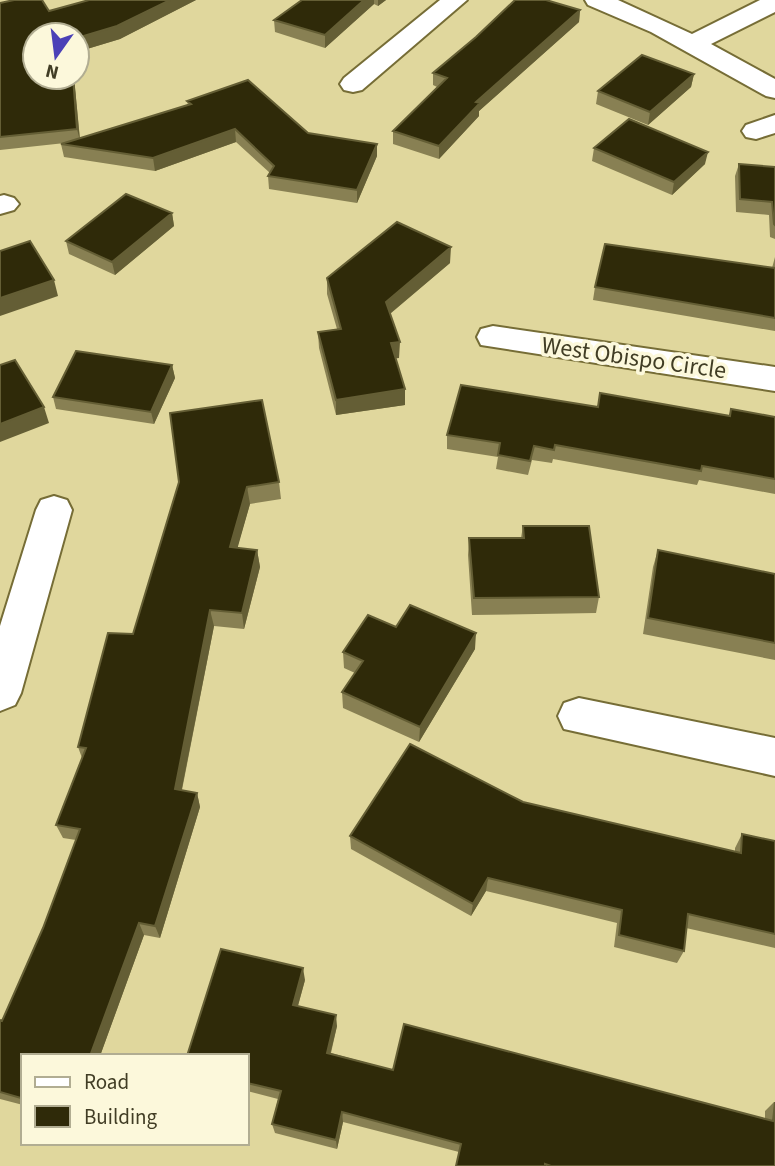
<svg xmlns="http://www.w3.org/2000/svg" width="775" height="1166" font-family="'Source Sans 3',sans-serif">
  <rect width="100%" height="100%" fill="#e0d79d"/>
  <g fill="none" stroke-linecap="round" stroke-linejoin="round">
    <!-- minor casing -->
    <g stroke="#766d36" stroke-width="4">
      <path id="minor" d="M440,0H467L362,90L353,92L344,90L340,84L344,78Z
        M585,0H618L692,34L760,0H775V12L711,44L775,79V98L766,96L651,32L588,5Z
        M775,115V133L756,139L746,137L742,131L746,125Z
        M4,195L14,198L19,204L14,210L0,214V196Z
        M493,326L775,367V391L481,345L477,337L481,329Z
        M54,496L67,500L72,510L21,693L15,705L0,711V626L36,510L41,500Z
        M579,698L775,738V776L564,729L558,716L564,703Z"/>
    </g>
    <!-- minor -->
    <use href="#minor" fill="#fff" fill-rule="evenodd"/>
  </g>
  <!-- wall -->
  <path fill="#888053" d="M89,0H196L120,39L77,52V35H35L74,77L80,139L188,105L187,101L308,133L377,156L357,203L269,189L268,176L270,173L236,142L155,171L64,157L61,144L65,143L0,150V3L49,11Z
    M302,0H386L378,6L374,4L325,48L275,32L274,20Z
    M580,10L579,22L479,111V116L439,159L393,144V131L437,87L433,85V73Z
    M694,74L691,87L648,125L596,104L598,91Z
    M594,148L705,164L672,195L592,161Z
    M739,164L775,167V239L770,237L769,215L736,212L735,176Z
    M172,213L174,226L115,275L69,254L66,241Z
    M775,257V331L593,300L595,287L772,268Z
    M450,263L390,314L399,358H395L405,389V405L336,415L319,348L318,332L337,329L327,294V278Z
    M172,365L175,378L154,424L56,409L53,397Z
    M598,407L729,415L731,409L775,417V494L699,480L697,485L553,459L552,463L532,460L528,475L496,469L498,457L447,449V435Z
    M179,482H279L281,499L250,504L237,548L257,550L260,567L244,629L214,626L182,790L197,793L200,807L160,938L144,935L100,1056H23V1105L0,1099V1020L2,1021L43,928L76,840L63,838L56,825L82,758L78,747L133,634Z
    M523,526L599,597L596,613L472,615L468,555L469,538H521Z
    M658,550L775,574V660L643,634L653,567Z
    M396,627L475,649L419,742L343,708L342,692L355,673L344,668L343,652Z
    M523,802L735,852V848L742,834L775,841V948L686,928L684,951L677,963L614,947L617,923L486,891L471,916L351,849L350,836Z
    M305,980L298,1006L337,1026L331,1053L393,1070L765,1119V1111L774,1102L775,1166H456L459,1152L343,1122L337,1149L275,1133L272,1124L278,1099L247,1091V1056Z"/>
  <!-- shaded-wall -->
  <path fill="#645e35" d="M170,0H196L120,39L77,52V38Z
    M364,0H374V4L325,48V35Z
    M378,0H386L378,6Z
    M580,10L579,22L479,111V116L439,159V146L476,102Z
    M694,74L691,87L648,125L650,112Z
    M73,77H74L80,141L77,129Z
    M235,129L236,142L155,171L153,158Z
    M377,144V156L357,203V190Z
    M708,152L705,164L672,195L674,182Z
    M172,213L174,226L115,275L112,262Z
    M451,247L450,263L386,317V302Z
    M54,280L58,296L0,316V298Z
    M400,342L399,358L391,359V343Z
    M172,365L175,378L154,424L151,412Z
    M405,389V405L336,415V400Z
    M44,407L49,423L0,442V424Z
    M247,487L250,504L233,564L230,547Z
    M257,550L260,567L244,629L242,613Z
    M210,610L214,626L179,803L175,789Z
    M476,633L475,649L419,742L420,727Z
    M197,793L200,807L160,938L155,926Z
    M488,878L486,891L471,916L473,904Z
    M139,923L144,935L100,1056H90Z
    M303,968L305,980L295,1016L293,1005Z
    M336,1015L337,1026L328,1063L327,1053Z
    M342,1112L343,1122L337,1149L336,1140Z"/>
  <!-- building -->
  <path fill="#2f2a09" stroke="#645e35" stroke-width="2" d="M14,0H42L49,11L89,0H170L117,26L77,38V35H35V77H73L77,129L0,137V3Z
    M302,0H364L325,35L274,20Z
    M515,0H546L580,10L476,102L480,103L439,146L393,131L447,78L433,73L476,37Z
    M642,55L694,74L650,112L598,91Z
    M248,80L308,133L377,144L357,190L268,176L274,166L235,129L153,158L61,144L191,104L187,101Z
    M629,119L708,152L674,182L594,148Z
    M739,164L775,167V225L774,224L772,202L740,199Z
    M126,194L172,213L112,262L66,241Z
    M397,222L451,247L386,302L400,342L391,343L405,389L336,400L318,332L341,329L327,278Z
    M30,241L54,280L0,298V251Z
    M605,244L775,268V318L595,287Z
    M76,351L172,365L151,412L53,397Z
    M15,360L44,407L0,424V365Z
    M461,385L598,407L600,393L730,416L731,409L775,417V479L702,466L701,471L555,445L554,450L534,446L530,461L498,455L500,443L447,435Z
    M262,400L279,482L247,487L230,547L257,550L242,613L210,610L175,789L197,793L155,926L139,923L90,1056H23V1092L21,1098L0,1092V1020L2,1021L43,928L80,829L56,825L86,748L78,747L108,633L133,634L179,482L170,413Z
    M523,526H589L599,597L474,598L469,538H524Z
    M658,550L775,574V643L648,618Z
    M410,605L476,633L420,727L342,692L363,661L343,652L368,615L396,627Z
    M410,744L523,802L741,853L742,834L775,841V934L688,914L684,951L619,935L622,910L488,878L473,904L350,836Z
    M221,949L303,968L293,1005L336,1015L327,1053L393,1070L404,1024L773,1121L775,1102V1166H551L545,1164V1166H456L461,1144L342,1112L336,1140L272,1124L281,1091L247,1083V1056H187Z"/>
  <g text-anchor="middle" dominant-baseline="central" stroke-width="7" stroke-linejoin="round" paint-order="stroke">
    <!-- street labels -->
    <g font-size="24" fill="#413d25" stroke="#fcf8db">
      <text transform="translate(634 358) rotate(8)">West Obispo Circle</text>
    </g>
  </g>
  <!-- legend -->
  <rect x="21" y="1054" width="228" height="91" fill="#fcf8db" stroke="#b1ad92" stroke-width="2"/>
  <rect x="35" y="1077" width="35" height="10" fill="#ffffff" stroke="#b1ad92" stroke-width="2"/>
  <text x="84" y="1089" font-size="21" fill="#413d25">Road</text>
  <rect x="35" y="1106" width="35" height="21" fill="#2f2a09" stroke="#b1ad92" stroke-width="2"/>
  <text x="84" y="1124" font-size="21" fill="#413d25">Building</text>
  <!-- north arrow -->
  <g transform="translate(56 56) rotate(194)"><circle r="33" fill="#fcf8db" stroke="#b1ad92" stroke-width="2"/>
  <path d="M0-5L12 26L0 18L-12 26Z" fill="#4b41b7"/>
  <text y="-10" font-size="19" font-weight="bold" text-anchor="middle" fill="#413d25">N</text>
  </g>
</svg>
